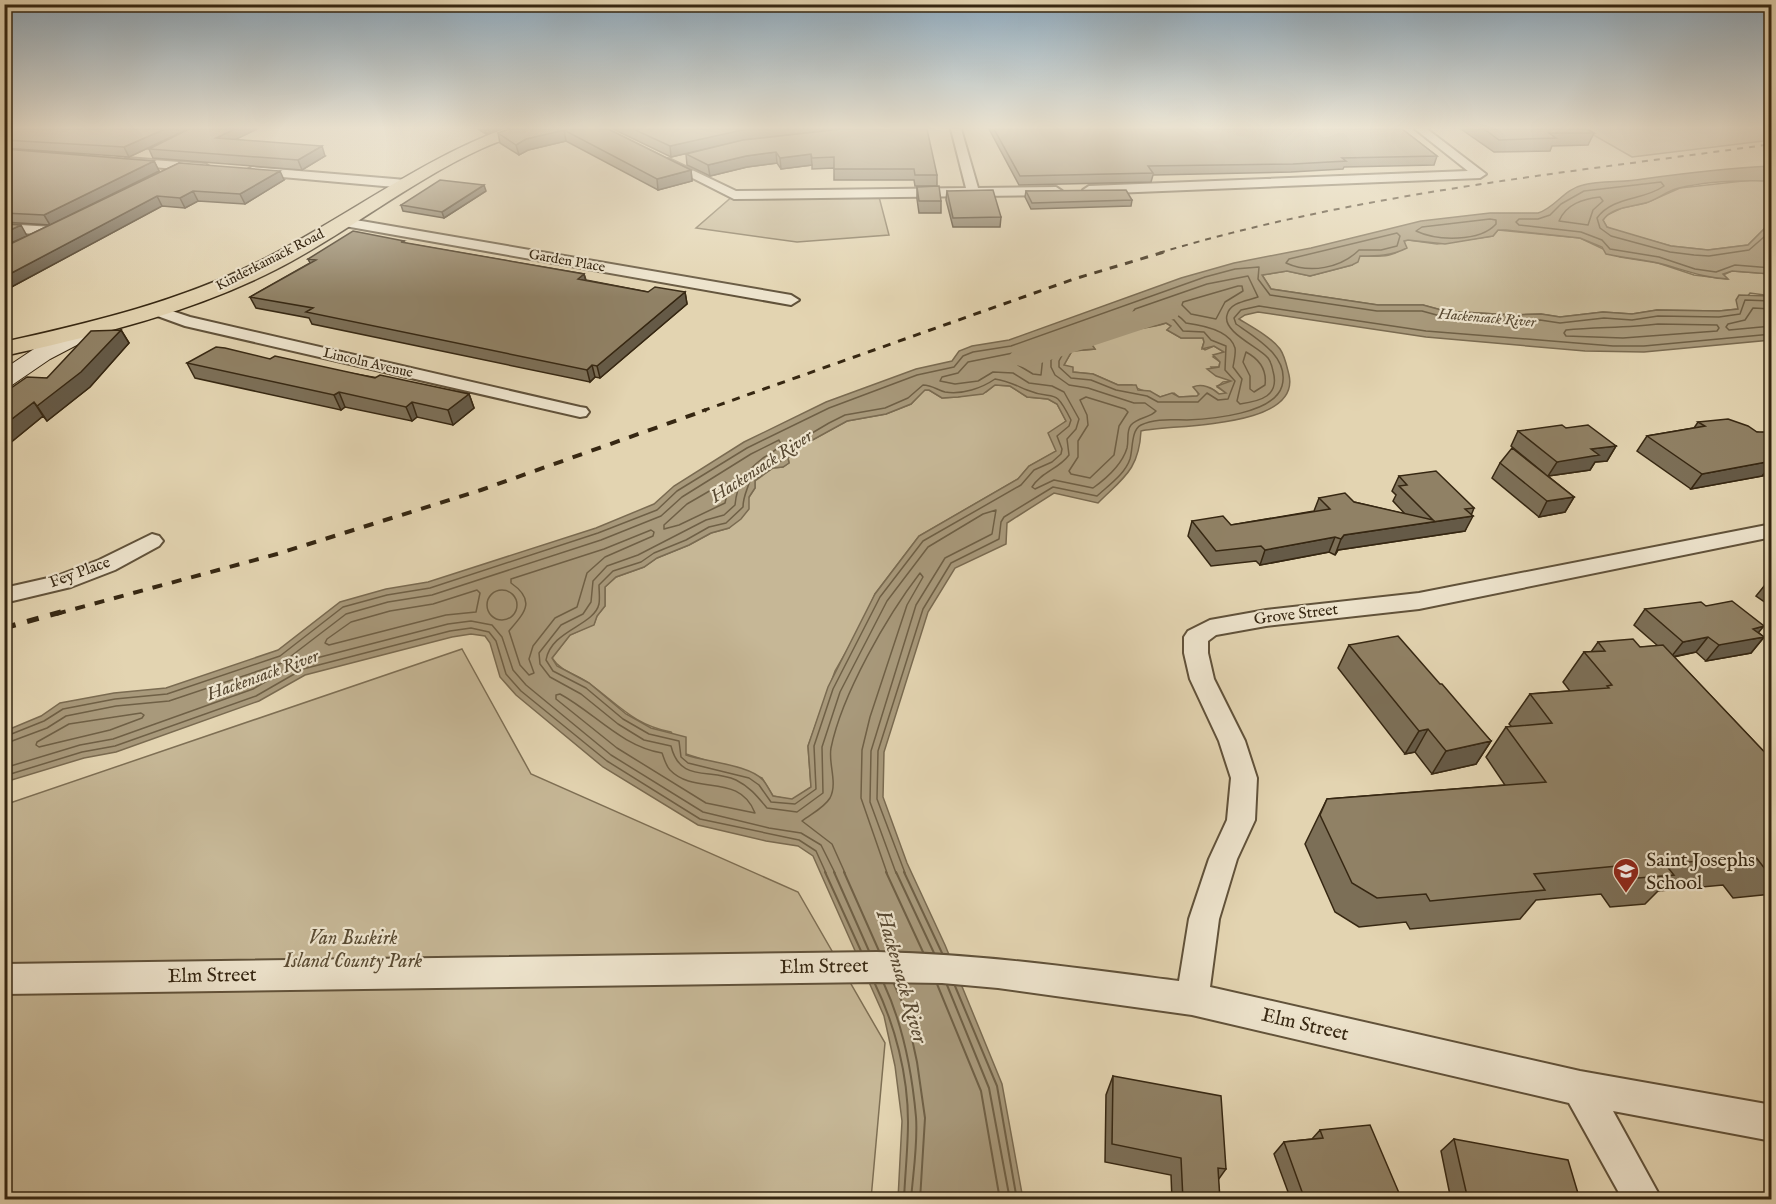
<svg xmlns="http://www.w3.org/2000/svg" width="1776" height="1204" font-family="'IM FELL English',serif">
  <rect width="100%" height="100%" fill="#e3d4b1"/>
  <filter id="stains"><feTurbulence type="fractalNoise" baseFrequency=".00333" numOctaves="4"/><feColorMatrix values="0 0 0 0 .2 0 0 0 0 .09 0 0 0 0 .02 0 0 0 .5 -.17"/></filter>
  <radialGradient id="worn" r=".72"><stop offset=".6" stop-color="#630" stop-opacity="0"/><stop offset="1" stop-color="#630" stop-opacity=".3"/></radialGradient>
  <!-- green -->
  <path fill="#c6b796" stroke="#7e6f54" stroke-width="1.5" d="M1583,129H1771V140L1632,157Z
    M1752,180L1771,181V222L1748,245L1708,250L1671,246L1613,230L1607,227L1603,220L1607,215L1622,208L1646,203L1680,188Z
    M878,193L889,235L797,242L696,228L734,195Z
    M1498,230L1580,238L1620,257L1658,263L1694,275L1727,279L1723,275L1732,271L1771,274L1772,296L1750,293L1738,309L1719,311L1657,310L1632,314L1603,312L1560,317L1541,314L1513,315L1445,311L1423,305H1378L1271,289L1262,275L1287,271L1310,276L1352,265L1360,256C1375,256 1396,259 1405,245L1404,241L1408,240L1437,244L1493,236Z
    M1166,323L1172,326L1167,330L1181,338H1203L1204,342L1202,348L1205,350L1214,346L1224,352L1213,357L1220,362L1219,367H1211L1215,374L1231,381L1223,382L1217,387L1226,393L1219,394C1211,387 1206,386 1195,388L1199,395L1197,396L1179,397L1174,393L1160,397C1149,390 1140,392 1132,385H1118L1093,374L1072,372L1064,365L1072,351L1095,349L1088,339L1094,333C1104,331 1115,334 1124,332C1138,328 1152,328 1166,323Z
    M995,385L1010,386L1027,397L1048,399L1057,404L1066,421L1059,427L1057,451L1029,466L1018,479L919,536L875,594L862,624L835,671L808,746L811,787L792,800L773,796L762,778L686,754L671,732C634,725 619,705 590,684C577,674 561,672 552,658L570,635L594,624L597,616L605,606V587L616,577L644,567L657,558L689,545L711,533L729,528L755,488V481L773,468L783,467L789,463L788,458L794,450L847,421L886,414L911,404L924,390H929L942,398L957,397L986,392Z
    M462,649L531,774L798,892L885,1043L871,1199H5L4,805Z"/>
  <!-- water -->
  <path fill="#a8997b" stroke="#7a6b51" stroke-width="1.5" fill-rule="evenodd" d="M1771,166V181C1741,180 1708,181 1679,188C1666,191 1657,200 1645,203C1631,207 1612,207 1603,220L1607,227L1671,246L1708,250L1748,245L1771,222V274L1732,271L1723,274L1728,279C1703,278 1682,269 1658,263C1641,259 1623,258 1606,254L1602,247L1580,238L1506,230H1498L1493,236L1445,244L1408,240L1404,241L1407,248C1391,256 1377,256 1360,256L1358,262L1352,265L1310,276L1287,271L1262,275L1271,289L1378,305H1423L1445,311L1513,315L1541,314L1560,317L1603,312L1632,314L1657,310L1719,311L1738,309L1736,300L1739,295L1771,296V340L1644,352L1585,351L1426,337L1258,312L1245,315L1239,319C1252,327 1271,337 1280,349C1285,356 1287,367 1289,375C1301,429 1173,424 1141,431C1139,470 1123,478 1098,503L1054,493L1007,523L1006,544L955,568L928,612L884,752L883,797L907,863L945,945L1002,1084L1023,1199H898L902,1121L895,1066L884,1016L813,856L798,846L766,841L698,825L603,767L516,695L500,677L490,643L485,636L471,634L452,637L305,675L259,701L116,752L84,758L5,782V731L41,716L60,703L114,693L166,688L278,650L340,602L386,589L428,582L596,528L654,504L674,486L744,442L826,402L916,369L952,361L959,351L972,346L1009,340L1181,278L1234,263L1311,248L1421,221L1490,213H1538C1555,208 1564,189 1583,185C1602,180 1624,183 1643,179C1686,173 1728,168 1771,166ZM1166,323L1171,326L1167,330L1181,338H1203L1204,342L1202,349L1214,346L1224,352L1213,355L1220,362L1219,367L1207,369L1216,376L1231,381L1217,386L1226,393L1219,394C1213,388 1202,383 1193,387L1199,394L1197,396L1179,397L1172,393L1160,397L1150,391L1138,390L1136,385H1118L1093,374L1073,372V367L1064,365L1072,351L1095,349L1088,339L1094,333C1104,331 1114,334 1124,332C1138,328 1153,327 1166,323ZM995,385L1010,386L1027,397L1048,399L1057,404L1066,421L1048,433L1056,451L1029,466L1018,479L919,536L875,594L828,687L808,746L811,787L792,799L773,796C770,791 767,785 763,780C750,765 707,762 686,755V737L651,728L626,714L589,683L557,666L552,658L570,635L594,625L597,616L605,606V587L616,577L644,567L657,558L689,545L711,533L729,528L741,519L749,509V497L755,488V480L773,468L783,467L789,463L788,458L794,450L847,421L886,414L911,404L925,390H929L942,398L958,397L983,394Z"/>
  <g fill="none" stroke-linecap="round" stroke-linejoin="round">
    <!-- shore-far1 -->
    <path stroke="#6f6046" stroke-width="1.5" d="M1600,197L1603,201L1593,210L1588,225L1559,221C1566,204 1583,199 1600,197Z
      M1490,219L1496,220V224C1480,242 1437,241 1416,231L1422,227Z
      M1772,230L1749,250L1709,256L1694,255L1670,252L1611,236L1600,228L1597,218C1613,196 1643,201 1664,186L1661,182L1584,191L1561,204L1550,215L1538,219H1519L1516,222L1519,225L1581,232L1602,240L1610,249L1659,257L1695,269L1716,272L1735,265L1772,268
      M1397,233L1400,236L1397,246L1381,250H1359C1341,268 1310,274 1286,263L1289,259Z
      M1248,276L1258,297C1247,301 1230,302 1227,315C1222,332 1259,347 1268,358C1271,362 1272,366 1273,371C1280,396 1261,401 1240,404L1237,401L1242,379L1233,367C1234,361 1236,353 1235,348C1230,330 1201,325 1186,323C1169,304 1157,313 1135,315L1133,312L1135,309L1207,284Z
      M1238,286H1242L1243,291L1225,302L1216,319L1191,314L1182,305L1183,302Z
      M1772,309L1753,308L1745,320L1728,324L1726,327L1729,330L1772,326
      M1167,317L1174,320L1183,331L1204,332L1211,340L1226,346L1225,370L1235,381L1228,399L1218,400L1207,393L1198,402H1158L1147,396L1116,390L1091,380L1071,378L1059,367V361L1066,348L1082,345L1083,335C1100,320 1143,327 1167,317Z
      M1658,324L1717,325L1719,328L1717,331L1623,338L1566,336L1564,333L1566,330C1597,327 1627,328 1658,324Z
      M1060,337L1063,341L1051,360V367L1055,375L1069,385L1088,388L1134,403H1145L1156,411C1150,418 1138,417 1131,425C1126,431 1129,440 1127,448C1122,465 1107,478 1093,488L1054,480L1035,489L1032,487C1041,472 1059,469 1069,455L1067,439L1076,429L1079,419L1064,392L1052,386L1029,383L1013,373L993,372L978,381L955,384L940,381L942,377L958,373L968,362L1013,353Z
      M1246,352C1259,359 1267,370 1265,385L1254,392L1250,389V376L1243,362Z
      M1039,354L1043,356L1041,375L1033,374L1018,365L1019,361Z
      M995,379C1008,381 1015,385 1027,390C1055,402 1053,384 1071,420L1069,426L1057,436L1062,449L1061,454L1052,462L1034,470L1021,485L923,541L880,597L833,689L814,746L816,789L795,804L771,802L759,785L749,778L688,763L681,757L679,741L649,734L623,719L586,688L553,671L546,660C551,630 594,626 599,604C600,598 599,591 599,585L613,571L641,562L654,553L686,540L709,527L726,523L743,507C743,495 749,487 751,476L771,462L781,461L790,446L829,423L845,415L885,408L908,398L923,385C932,385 937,390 945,392C962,395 982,388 995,379Z
      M1086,397L1125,409L1128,412L1119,426L1114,455L1090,478L1071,474L1069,471L1078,457V441L1088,425L1087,415L1080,400Z
      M725,482L729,485L725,503L679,525L664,529V525L687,504Z
      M651,530L654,532L653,536L605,557L587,573L577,607L555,618L533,646L529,659L534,673L529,675L520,665L509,631C524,613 537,601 511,583V579L604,549Z
      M487 605a15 15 0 1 1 30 0a15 15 0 1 1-30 0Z
      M477,590L480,593L476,612L446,615L329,645L325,643L327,639L351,622L390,611L433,604Z
      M560,694C595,713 621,746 662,753C664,758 666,766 670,770C695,796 739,772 755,813L706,803L617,748L556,699V695Z
      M141,713L144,715L142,718L110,730L39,747L36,745L37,742L69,724Z
      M4,737L44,721L63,709L115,699L167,694L280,656L343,607L387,595L430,588L598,533L657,510L677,491L747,448L829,408L917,375L954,367L963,356L973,352L1011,346L1205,277L1235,269L1259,267L1258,279L1270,295L1377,311H1422L1444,317L1513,321L1540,320L1560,323L1604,318L1632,320L1658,316L1719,317L1740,314L1745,300L1772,301
      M4,744L47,728L66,716L116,706L169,701L282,663L346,614L388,602L432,595L601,540L661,516L682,497L751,454L779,440L781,444C775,452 771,453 763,458C746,471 737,483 735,505L724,515L706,520L638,555L607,566L593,581L591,602L583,614L561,625L539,653L540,664L550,677L581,694L618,724L644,740L671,746C680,783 709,768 736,780C750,787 757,796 767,808L797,812L823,793L822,747L840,692L887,601L928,547L983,514L996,510L992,534L945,558L916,605L871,751L870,802L896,873
      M4,768L80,745L113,739L253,689L301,662L448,624L471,621L492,625L502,637L513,670L526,685L611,755L703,812L769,828L801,833L821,845L835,873
      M4,776L82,752L115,746L256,696L303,669L450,631L471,628L489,632L496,641L506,674L521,691L607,761L700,819L799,840L816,851L826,873
      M845,873L832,844L802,821C811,814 824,808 830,798C838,783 828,763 831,748C842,694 887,616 920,573L923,577L907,605L870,717L862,750L861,798L887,873
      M905,873L877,799L878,751L923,609L951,563L999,539L1001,522L1004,517L1053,487L1097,496C1109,485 1125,474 1130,459C1133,449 1131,430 1141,425C1155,418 1172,420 1187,420C1211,419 1274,414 1282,386C1290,357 1256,338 1236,324L1234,318L1241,310L1259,306L1426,331L1613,346H1644L1772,334"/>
    <!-- shore -->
    <path stroke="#6f6046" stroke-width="2" d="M825,872L861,951
      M834,872L869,951
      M844,872L879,951
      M886,872L923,952
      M896,872L934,953
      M904,872L942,953
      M875,984C895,1025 908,1075 908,1122C908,1148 905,1174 904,1200
      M884,984C903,1025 912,1072 916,1117C918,1144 913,1173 911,1200
      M894,984L906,1011L917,1062L925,1118L920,1200
      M937,984L981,1091L1000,1200
      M947,985L989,1088L1010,1200
      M955,986L997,1086L1017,1200"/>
    <!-- river -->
    <path fill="#a8997b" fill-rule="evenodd" d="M1165,301L1177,304L1181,311L1177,318L1026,368L1014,364L1008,357L1014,350Z"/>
    <!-- street casing -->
    <g stroke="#61523a" stroke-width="4">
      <path id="street" d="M951,129H961L978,188L1056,187L1062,191L1056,195L734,199L659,161L661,159H669L736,191L966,188Z
        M1415,129H1427L1486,174L1480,178L1089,194L1083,190L1089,186L1468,171Z
        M127,158L205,164L211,168L205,172L123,164L121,162Z
        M252,167L406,180L412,184L406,188L248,174L246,171Z
        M344,218L791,295L799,300L791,305L339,225L337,222Z
        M4,224L53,227L60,231L53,235L4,232Z
        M157,306L190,317L580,407L586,408L589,412L586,416L580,417L185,326L152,314L149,311Z
        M1772,524V537L1419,609L1266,626L1216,635L1208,641V653L1214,679L1245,741L1257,778L1255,820L1237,859L1219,919L1210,987L1580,1071L1772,1105V1141L1613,1111L1662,1200H1623L1569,1103L1192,1015L998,988L942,983L877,982L4,994V964L877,952C979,954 1078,968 1179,981L1189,919L1209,859L1227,820L1231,778L1219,741L1190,679L1184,653V637L1188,631L1210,620L1266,610L1419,593Z
        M152,534L159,536L163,541L159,546L115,570L71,587L4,603V588L57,576L99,560Z"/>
    </g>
    <!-- secondary casing -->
    <g stroke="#362712" stroke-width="2">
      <path id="secondary" d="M86,324L94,326L97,331L94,336L50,359L12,385L4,387V369L34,349Z"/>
    </g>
    <!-- primary casing -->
    <g stroke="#362712" stroke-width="3">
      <path id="primary" d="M504,129H526L524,132C510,138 495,142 481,149C411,181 347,233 277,269C191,313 98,335 4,356V342C94,322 182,301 264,259C345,218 418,161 504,129Z"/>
    </g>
    <!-- street -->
    <use href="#street" fill="#ede3cc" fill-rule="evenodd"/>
    <!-- secondary -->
    <use href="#secondary" fill="#ede3cc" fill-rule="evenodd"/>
    <!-- primary -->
    <use href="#primary" fill="#e3d4b1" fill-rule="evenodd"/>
    <!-- rail-far3 -->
    <path stroke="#362712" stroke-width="2" stroke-dasharray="6 6" stroke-linecap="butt" d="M1159,253C1358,193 1567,173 1772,144"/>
    <!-- rail-far2 -->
    <path stroke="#362712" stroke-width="3" stroke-dasharray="8 8" stroke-linecap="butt" d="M702,411L1074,279L1164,252"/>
    <!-- rail-far1 -->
    <path stroke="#362712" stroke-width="4" stroke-dasharray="10 10" stroke-linecap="butt" d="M56,614L277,554L481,490L706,410"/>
    <!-- rail -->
    <path stroke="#362712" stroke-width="5" stroke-dasharray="12 12" stroke-linecap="butt" d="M4,628L61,612"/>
  </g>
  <!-- wall -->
  <path fill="#7c6f57" stroke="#362712" stroke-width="1.5" d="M4,129H188L129,157L4,148Z
    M189,129H257L236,139L325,156L302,170L153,158L149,149Z
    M478,129H499L486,134Z
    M608,129L691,170L692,181L658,190L566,141L528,150L519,155L500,143L498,133Z
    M613,129H840L937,175V186H915L914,180H834V168L812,169V165L781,169L777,163L747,167L710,176L687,165L686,154L729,143L671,157Z
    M989,129H1402L1437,156L1434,165L1344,167L1343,169L1291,172L1153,175L1151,182L1019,185Z
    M1461,129H1587L1594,133L1588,145L1552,146L1550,151L1494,152Z
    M4,149L154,161L159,171L50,225L4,222Z
    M179,163L284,180L245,204L198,201L185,208L162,206L4,291V247Z
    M917,187L941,201V213H919L917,199Z
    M486,191L444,218L403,211L401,205Z
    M947,191L1001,217L1000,227H953L946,200Z
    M1026,191L1132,200L1131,206L1031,209L1025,197Z
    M404,241V243L584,274L586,280L648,292H685L687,304L600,378L595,377L590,382L312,324L309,318L256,308L250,297L310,263L308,259Z
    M121,330L129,343L90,387L47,421L43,416L4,448V393L47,378Z
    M270,359L469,394L474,408L453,425L417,417L412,421L345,407L341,410L195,378L187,363Z
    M1698,422L1757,432L1772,436V475L1762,476L1691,489L1637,451L1647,436L1694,428Z
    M1566,428L1616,446L1607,461L1595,462L1590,470L1548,476L1574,497L1565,512L1539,517L1492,478L1500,463L1545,474L1511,446L1518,431Z
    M1399,476L1474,508L1465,531L1338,550L1335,555L1329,552L1260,565L1256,561L1211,566L1188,536L1192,521L1231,525L1314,511L1319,498L1354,502L1405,514L1393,501L1396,495L1392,491Z
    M1769,580H1772V607L1756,596Z
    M1706,606L1759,633L1764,637L1751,653L1706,661L1696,652L1674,657L1772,760V894L1733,898L1723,885L1658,891L1645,904L1610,907L1601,894L1536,900L1520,919L1410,929L1406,922L1359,927L1335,912L1305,844L1327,799L1505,785L1486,757L1506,727L1511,726L1509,724L1530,694L1570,691L1563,682L1584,652H1591L1598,642L1640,647L1658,646L1634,625L1645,609Z
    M1349,645L1440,684L1491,741L1476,764L1432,774L1415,752L1405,754L1338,668Z
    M1113,1076L1226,1169L1218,1180L1220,1200H1172L1171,1175L1105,1162L1106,1095Z
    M1320,1130L1402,1200H1291L1274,1154L1284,1142L1312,1139Z
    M1454,1139L1580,1200H1451L1441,1151Z"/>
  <!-- shaded-wall -->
  <path fill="#655a47" stroke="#362712" stroke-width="1.5" d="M165,129H188L129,157L124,147Z
    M235,129H257L220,147L216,138Z
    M485,129H499L486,134Z
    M743,129H840L744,140L671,157L670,146Z
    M564,130L566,141L528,150L519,155L516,145L526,139Z
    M322,146L325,156L302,170L298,160Z
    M776,152L777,163L747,167L710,176L708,165L746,156Z
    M811,154L812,165L781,169L780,158Z
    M154,161L159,171L50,225L44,215Z
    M691,170L692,181L658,190L657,179Z
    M280,171L284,180L245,204L240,194Z
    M484,185L486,191L444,218L442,212Z
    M193,191L198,201L185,208L180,198Z
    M157,196L162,206L4,291V277Z
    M21,225L27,236L4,246V233Z
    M584,274L587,286L578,279Z
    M685,292L687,304L600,378L597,366Z
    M121,330L129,343L90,387L47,421L37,406Z
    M592,365L595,377L590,382L587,370Z
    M339,392L345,407L341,410L334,395Z
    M469,394L474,408L453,425L448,410Z
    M34,402L43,416L4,448V425Z
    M412,402L417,417L412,421L406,407Z
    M1616,446L1607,461L1595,462L1590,470L1548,476L1557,462L1591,449Z
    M1772,461V464L1762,476L1691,489L1702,474Z
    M1574,497L1565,512L1539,517L1547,501Z
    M1473,516L1465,531L1338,550L1335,555L1341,539L1344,535Z
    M1335,537L1329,552L1260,565L1265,550Z
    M1764,626L1753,639L1764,637L1751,653L1706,661L1719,645L1753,629Z
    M1708,637L1696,652L1671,657L1683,642Z
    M1428,729L1415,752L1405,754L1419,731Z
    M1491,741L1476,764L1432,774L1446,751Z"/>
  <!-- building -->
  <path fill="#908165" stroke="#362712" stroke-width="1.5" d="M10,129H165L124,147L4,140V131Z
    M189,129H235L216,138L322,146L298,160L149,149Z
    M509,129H608L691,170L657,179L564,130L526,139L516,145L498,133Z
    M633,129H747L670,146Z
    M842,129H927L937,175H915L914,169H834V157L812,158L811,154L780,158L776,152L746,156L708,165L686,154L743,140Z
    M994,129H1402L1437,156L1342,158L1346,161L1293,164L1148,166L1153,173L1020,176Z
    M1484,129H1587L1594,133H1549L1556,138L1499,140Z
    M4,149L154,161L44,215L4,213Z
    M179,163L280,171L240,194L193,191L180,198L157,196L4,277V247Z
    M440,180L484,185L442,212L401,205Z
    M939,186L941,201H919L917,187Z
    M993,190L1001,217L953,218L947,191Z
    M1126,190L1132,200L1032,203L1026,191Z
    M4,224L21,225L4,233Z
    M353,231L404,241L401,242L584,274L578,279L648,292L655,287L685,292L597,366L592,365L587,370L306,312L313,308L250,297L316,260L308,259Z
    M121,330L81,372L37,406L34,402L4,425V393L27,377L47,378L91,331Z
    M216,347L225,348L270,359L275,356L375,378L380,375L469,394L448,410L412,402L406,407L339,392L334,395L187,363Z
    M1728,419L1748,426L1757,432H1766L1772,436V461L1702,474L1647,436L1705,426L1698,422Z
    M1562,425L1566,428L1588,425L1616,446L1591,449L1599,455L1557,462L1518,431Z
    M1512,448L1574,497L1547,501L1500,463Z
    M1436,471L1474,508L1465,509L1473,516L1344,535L1341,539L1335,537L1265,550L1261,546L1216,551L1192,521L1223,516L1231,525L1330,509L1319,498L1345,493L1354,502L1433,520L1399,486L1407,485L1399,476Z
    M1732,601L1764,626L1753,629L1764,637L1719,645L1708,637L1683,642L1645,609L1701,602L1706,606Z
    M1398,636L1440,684H1442L1491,741L1446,751L1428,729L1419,731L1349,645Z
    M1633,639L1640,647L1663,645L1772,760V868L1765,869L1755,856L1665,864L1674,875L1638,878L1628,865L1534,874L1545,890L1430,901L1426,894L1377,898L1352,883L1320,815L1327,799L1546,782L1506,727L1552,723L1530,694L1609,688L1607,686L1612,685L1584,652L1605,651L1598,642Z
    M1113,1076L1221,1096L1226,1169L1218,1168L1220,1200H1183L1181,1158L1112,1144Z
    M1370,1125L1402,1200H1305L1284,1142L1323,1138L1320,1130Z
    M1454,1139L1568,1160L1580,1200H1468Z"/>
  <!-- sky -->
  <linearGradient id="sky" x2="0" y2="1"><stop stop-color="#8ea9bc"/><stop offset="0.43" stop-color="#f2ecdc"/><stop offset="1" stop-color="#f2ecdc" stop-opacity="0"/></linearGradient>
  <rect width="1776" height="297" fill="url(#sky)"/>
  <!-- icons -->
  <defs>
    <g id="school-pin" transform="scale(1.35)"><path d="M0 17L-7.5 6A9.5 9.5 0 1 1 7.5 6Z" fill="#8f2418" stroke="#ede3cc"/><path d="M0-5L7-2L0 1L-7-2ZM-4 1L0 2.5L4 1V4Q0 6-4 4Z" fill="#fff"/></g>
  </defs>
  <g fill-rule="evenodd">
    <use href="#school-pin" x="1626" y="871"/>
  </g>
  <g text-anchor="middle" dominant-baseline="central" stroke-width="4.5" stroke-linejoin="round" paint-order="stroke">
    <!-- far-street labels -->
    <g font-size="14" fill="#362712" stroke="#ede3cc">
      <text transform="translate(270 260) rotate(-27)">Kinderkamack Road</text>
      <text transform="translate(567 261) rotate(10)">Garden Place</text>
      <text transform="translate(368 363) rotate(13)">Lincoln Avenue</text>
    </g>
    <!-- far-water labels -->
    <g font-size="15" font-style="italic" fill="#584932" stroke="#ede3cc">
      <text transform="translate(1487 318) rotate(5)">Hackensack River</text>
    </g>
    <!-- street labels -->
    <g font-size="16" fill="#362712" stroke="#ede3cc">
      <text transform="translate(80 573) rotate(-20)">Fey Place</text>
      <text transform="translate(1296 615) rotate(-7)">Grove Street</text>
    </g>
    <!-- water labels -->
    <g font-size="18" font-style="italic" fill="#584932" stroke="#ede3cc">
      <text transform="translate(762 467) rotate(-33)">Hackensack River</text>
      <text transform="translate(263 676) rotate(-20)">Hackensack River</text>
    </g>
    <!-- near-poi labels -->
    <g font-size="20" fill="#362712" stroke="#ede3cc" text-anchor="start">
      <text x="1646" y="860">Saint Josephs<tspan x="1646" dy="23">School</tspan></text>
    </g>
    <!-- near-park labels -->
    <g font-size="20" font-style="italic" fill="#5a4b33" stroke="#ede3cc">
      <text x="353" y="938">Van Buskirk<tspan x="353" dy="23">Island County Park</tspan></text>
    </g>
    <!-- near-street labels -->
    <g font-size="20" fill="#362712" stroke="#ede3cc">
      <text transform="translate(824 967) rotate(-1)">Elm Street</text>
      <text transform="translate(212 976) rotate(-1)">Elm Street</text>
      <text transform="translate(1305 1025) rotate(13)">Elm Street</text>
    </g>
    <!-- near-water labels -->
    <g font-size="21" font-style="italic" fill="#584932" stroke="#ede3cc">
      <text transform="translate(901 977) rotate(74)">Hackensack River</text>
    </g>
  </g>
  <!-- margin -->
  <rect width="1776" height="1204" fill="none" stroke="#e3d4b1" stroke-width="24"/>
  <rect x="6" y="6" width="1764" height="1192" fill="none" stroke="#362712" stroke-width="3"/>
  <rect x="12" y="12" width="1752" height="1180" fill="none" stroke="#362712" stroke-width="1.5"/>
  <rect width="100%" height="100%" filter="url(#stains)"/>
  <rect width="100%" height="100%" fill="url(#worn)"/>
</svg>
